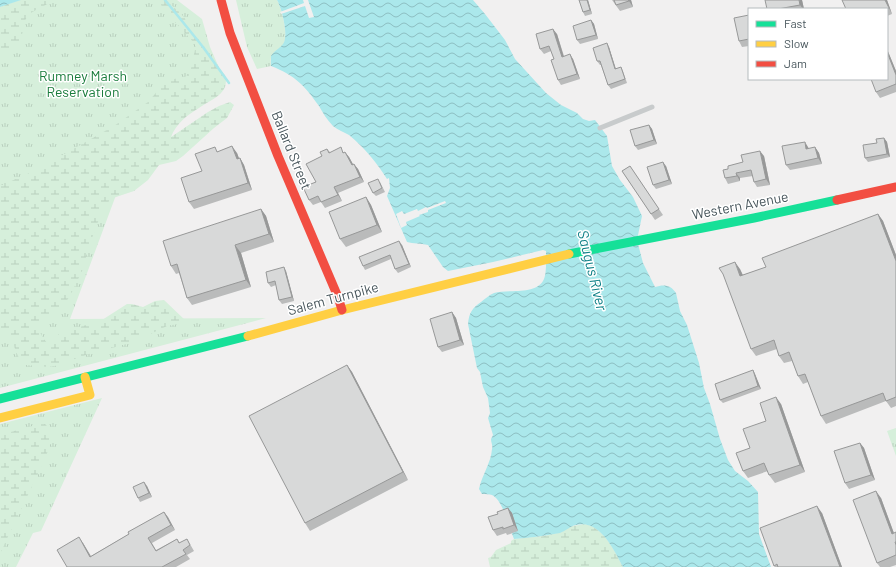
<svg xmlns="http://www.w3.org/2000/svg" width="896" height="567" font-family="Barlow,sans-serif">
  <defs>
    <pattern id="grass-tufts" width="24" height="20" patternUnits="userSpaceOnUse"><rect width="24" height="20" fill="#d6efdb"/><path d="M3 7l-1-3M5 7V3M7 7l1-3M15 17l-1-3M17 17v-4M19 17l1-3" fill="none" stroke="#b9cfbe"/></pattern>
    <pattern id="wetland-marsh" width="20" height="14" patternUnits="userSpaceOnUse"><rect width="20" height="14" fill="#d6efdb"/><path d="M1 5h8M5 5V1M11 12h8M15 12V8" fill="none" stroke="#b9cfbe"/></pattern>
    <pattern id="water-waves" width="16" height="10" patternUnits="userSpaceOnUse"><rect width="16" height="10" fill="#abe8eb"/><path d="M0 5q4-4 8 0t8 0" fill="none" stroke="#8dbfc2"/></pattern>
  </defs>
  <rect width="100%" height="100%" fill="#f1f0f0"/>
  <!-- grass -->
  <path fill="url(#grass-tufts)" d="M20,0H177L202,19L210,47L220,70L119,187L70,319L266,318L0,388V7Z
    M236,0H277C282,9 288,34 284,43C278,54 269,50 271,66L257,69L247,47Z
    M102,398L41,531L33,533L16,567H0V424Z
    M896,428V456L887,431Z"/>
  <!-- wetland -->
  <path fill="url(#wetland-marsh)" d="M21,0H55C49,4 31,11 28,16C24,20 24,26 23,31C20,44 11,53 0,60V7Z
    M157,0H166C173,8 183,12 187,23L226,77C226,80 226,84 225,87C221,97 207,102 199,108C187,115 176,124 171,137L208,112L219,106L230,102L234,105L227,118L214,128L183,156L176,161L159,165L148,180L134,191L113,198L107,203L102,211L88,249L83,269L70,296L60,310L35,323L43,338L48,344L60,333L102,320L127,304H132L143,307L155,301L164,300L185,320L183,323L167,326L134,342L89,354L66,362L61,365L48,367L25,365C14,355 14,341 8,328L0,330V186L34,171L114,126L148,102L160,88L165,84L174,79L185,77L190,73L196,45L173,20Z
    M40,424H45C49,428 52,432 51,437C51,448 44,459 40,469C27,498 13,525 0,554V435C13,431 26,428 40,424Z
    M584,524C603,526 615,551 623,567H490L488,558L491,557L496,550L511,543V541L514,539L543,536L562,532L568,527Z"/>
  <!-- water -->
  <path fill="url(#water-waves)" d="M0,0H21L0,7Z
    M277,0H473L485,14L505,40L515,59L546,93L561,105L577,113L583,119L589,121L595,120L607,136L612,166L620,180L633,197L642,216L637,240L643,263L655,287C664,284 671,285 676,293L680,311L687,325L699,363L704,388L710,404L720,439L728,460L735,471L748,481L758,492L759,534L771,567H623C614,550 600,519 576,525C570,526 566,531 560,533C544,536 529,538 514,539C510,529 503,500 492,495C489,494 486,494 482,494L479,489C482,475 491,463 492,449C493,445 491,443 491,439L493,435L488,418L490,413L488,398L483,387L480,372L477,368L468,324C469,313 472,308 481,302C485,299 489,295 494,293C507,289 535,295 543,281C547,275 546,258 546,251L543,250L493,262L448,271L443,267L428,245C421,243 413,244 407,242L387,196L390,188L389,178L387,179C377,163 364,147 349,135C344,132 338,130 333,126C327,120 323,113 319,106C304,85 296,76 271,66V56C274,51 279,49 283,44C289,36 282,9 277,0Z"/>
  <!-- pier -->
  <path fill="#f1f0f0" d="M303,0H308L314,17L309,18L305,6L281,14L280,12L304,3Z
    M445,201L446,203L428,210V212L419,215L420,216L406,222L407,225L401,228L396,214L402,211L404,214L417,209L418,211L426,207L427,208Z"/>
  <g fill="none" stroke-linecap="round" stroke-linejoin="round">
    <!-- stream -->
    <path stroke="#abe8eb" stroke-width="2.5" d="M165,0L203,47L229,83"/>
    <!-- lane -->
    <path stroke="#c8cbcc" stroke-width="5" d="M600,128L652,107"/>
    <!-- fast -->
    <path stroke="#16e098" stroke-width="9" d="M569,254L754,218L837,200
      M0,399L248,336"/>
    <!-- slow -->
    <path stroke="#ffcf43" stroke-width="9" d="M248,336L342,310L569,254
      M0,418L90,395L85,377"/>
    <!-- jam -->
    <path stroke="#f24e42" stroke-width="9" d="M221,0L230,33L278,156L338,297L342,310
      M837,200L896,187"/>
  </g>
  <!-- wall -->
  <path fill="#babbbb" d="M579,0H588L592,14L585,16L583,12Z
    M612,0H631L633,7L620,11Z
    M802,0L804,9H767Z
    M842,0H887L892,14L887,16V9Z
    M749,15V46L742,47L739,41Z
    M591,20L594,24L598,39L580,44L577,40Z
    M557,34L564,56L573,59L580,79L561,85L558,80L554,59L551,51L544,54L540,49Z
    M609,47L616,69L621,67L623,71L627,83L611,89L608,85L601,65H600L597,61Z
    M887,49L896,71V92L880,98L876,92L887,79Z
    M649,125L652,129L657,144L638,150L635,146Z
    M884,138L887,142L890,157L868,162L865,158L877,143Z
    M808,147L809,149L815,147L819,153L822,164L790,170L786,165Z
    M327,149L330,152H344L349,157L353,164L358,169L364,182L338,193L342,201L325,208L321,202L313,205L309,200L316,182L322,156Z
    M218,151L237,153L239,159L240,158L244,165L252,190L194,209L189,202L202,171Z
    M764,156L770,185L757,187L754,182L753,176L740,178V181L728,184L725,178L728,169L743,162Z
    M630,166L663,215L655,220L622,171Z
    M666,166L672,184L656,189L653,185Z
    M380,182L385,192L376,196L373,193Z
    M366,197L371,205L382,232L346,247L340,239Z
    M261,209L266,216L274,242L241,253L251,287L192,305L187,298L179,273L176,274L171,266Z
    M878,214L883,221L896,255V406L891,408L886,401L826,424L821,416L808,382L803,384L798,376L792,361L784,363L779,356L777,349L756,356L751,349L740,269L743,275L766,267Z
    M402,245L411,267L398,273L395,269L391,259L365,270L363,266Z
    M286,271L294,301L282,304L279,300L276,285L271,287L268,283Z
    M452,312L456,318L464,345L442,352L438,347Z
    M347,365L352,372L408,480L310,531L305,523Z
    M753,370L755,374L761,389L723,403L720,400Z
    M781,404L805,472L775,483L769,475L768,471L748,478L743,471L750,448L766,421Z
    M860,443L864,448L875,480L849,489L845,483Z
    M147,486L152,497L140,502L138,498Z
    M881,498L894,533L896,532V565L890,567H880L877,563Z
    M508,508L512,513L518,531L507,535L506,533L497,536L493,530L498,514Z
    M164,512L175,530L152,543L156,550L177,539L180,543L187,539L194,551L187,555L190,559L176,567H67L83,543L91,556L129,534Z
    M822,513L842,567H775L774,566Z"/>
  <!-- shaded-wall -->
  <path fill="#979898" d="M587,0H588L592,14L590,10Z
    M628,0H631L633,7L629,1Z
    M799,0H802L804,9H803L800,5Z
    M885,0H887L892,14Z
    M591,20L594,24L598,39L596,35Z
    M553,29L557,34L565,61L562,57Z
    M607,43L609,47L617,73L615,69Z
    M887,49L896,71V75L887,52Z
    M570,54L573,59L580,79L577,74Z
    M649,125L652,129L657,144L654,140Z
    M884,138L887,142L890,157L887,154Z
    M805,142L808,147L810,155L806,149Z
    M232,146L237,153L242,166L237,159Z
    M815,147L819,153L822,164L818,158Z
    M760,151L764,156L770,185L766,179Z
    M345,152L349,157L356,170L352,165Z
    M240,158L244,165L252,190L248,183Z
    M663,162L666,166L672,184L669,180Z
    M354,164L358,169L364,182L360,177Z
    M736,173L740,178V181L737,176Z
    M334,187L338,193L342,201L338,195Z
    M366,197L371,205L382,232L377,225Z
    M261,209L266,216L274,242L269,234Z
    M878,214L883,221L896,255V261Z
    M399,241L402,245L411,267L409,264Z
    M235,245L241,253L251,287L246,280Z
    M735,262L740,269L746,283L740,276Z
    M284,267L286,271L294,301L292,297Z
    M452,312L456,318L464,345L460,340Z
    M347,365L352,372L408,480L403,472Z
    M753,370L755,374L761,389L758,386Z
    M776,397L781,404L805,472L800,465Z
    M860,443L864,448L875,480L871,475Z
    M144,482L147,486L152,497L149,493Z
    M876,491L881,498L896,539L892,534Z
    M817,506L822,513L842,567H840Z
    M508,508L512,513L518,531L514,525Z
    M164,512L168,517L175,530L171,525Z
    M79,537L83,543L94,562L90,557Z"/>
  <!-- building -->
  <path fill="#d8d9d9" stroke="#979898" d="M579,0H587L590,10L583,12Z
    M614,0H628L629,1L616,5Z
    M765,0H799L800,5L778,9H767Z
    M842,0H885L889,8L887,9H846Z
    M749,15V39L739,41L734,18Z
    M591,20L596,35L577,40L573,26Z
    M553,29L562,57L570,54L577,74L558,80L551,60L554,59L549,46L540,49L536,34Z
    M607,43L615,69L621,67L625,79L608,85L600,61H597L593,48Z
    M887,52L896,75V84L876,92L871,79H887Z
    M649,125L654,140L635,146L630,130Z
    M884,138L887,154L865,158L863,145L877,143L876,139Z
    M805,142L806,149L815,147L818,158L786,165L782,146Z
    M232,146L237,159L240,158L248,183L189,202L181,178L202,171L195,154L215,147L217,152Z
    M341,147L343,153L345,152L352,165L354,164L360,177L334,187L338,195L321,202L318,196L309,200L303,187L316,182L306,164L322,156L320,152L327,149L329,153Z
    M760,151L766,179L754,182L751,170L736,173L737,176L725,178L723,170L728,169V166L743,162L741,155Z
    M663,162L669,180L653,185L647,167Z
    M630,166L659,209L651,214L622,171Z
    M378,179L382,188L373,193L368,183Z
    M366,197L377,225L340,239L329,212Z
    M261,209L269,234L235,245L246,280L187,298L177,264L171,266L163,241Z
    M878,214L896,261V397L886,401L883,393L821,416L805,374L798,376L789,352L779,356L774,340L751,349L723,274L719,268L735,262L740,276L766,267L762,258Z
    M399,241L409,264L395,269L390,255L363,266L359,257Z
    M284,267L292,297L279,300L275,281L268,283L266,272Z
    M452,312L460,340L438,347L430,319Z
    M347,365L403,472L305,523L249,416Z
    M753,370L758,386L720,400L715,384Z
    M776,397L800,465L769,475L764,463L743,471L736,453L750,448L743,429L766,421L760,403Z
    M860,443L871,475L845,483L834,451Z
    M144,482L149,493L138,498L133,487Z
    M876,491L892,534L896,532V542H895L896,545V555L877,563L853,500Z
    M817,506L840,567H778L777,564L774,566L760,528Z
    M508,508L514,525L503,529V527L493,530L488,517L498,514L497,512Z
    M164,512L171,525L148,538L156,551L177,539L179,543L187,539L190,545L183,550L186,554L162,567H67L57,550L79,537L90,557L129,534L128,532Z"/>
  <g text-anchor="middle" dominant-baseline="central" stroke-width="3" stroke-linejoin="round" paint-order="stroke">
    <!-- park labels -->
    <g font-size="14" fill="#1a7c3c" stroke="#fff">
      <text x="83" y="75">Rumney Marsh<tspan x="83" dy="16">Reservation</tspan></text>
    </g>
    <!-- street labels -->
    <g font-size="14" fill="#48565c" stroke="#fff">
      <text transform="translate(292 150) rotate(68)">Ballard Street</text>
      <text transform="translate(740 205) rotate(-11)">Western Avenue</text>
      <text transform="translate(333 298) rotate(-15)">Salem Turnpike</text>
    </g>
    <!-- water labels -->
    <g font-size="15" font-style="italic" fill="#118288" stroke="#fff">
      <text transform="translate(593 270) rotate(76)">Saugus River</text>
    </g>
  </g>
  <!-- legend -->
  <rect x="748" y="8" width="140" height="72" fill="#ffffff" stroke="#b6bbbe"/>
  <rect x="756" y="21" width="20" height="6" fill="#16e098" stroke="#b6bbbe"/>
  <text x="784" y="28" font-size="12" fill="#48565c">Fast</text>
  <rect x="756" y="41" width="20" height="6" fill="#ffcf43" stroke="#b6bbbe"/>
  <text x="784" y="48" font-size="12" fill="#48565c">Slow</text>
  <rect x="756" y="61" width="20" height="6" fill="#f24e42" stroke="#b6bbbe"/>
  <text x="784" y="68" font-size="12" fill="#48565c">Jam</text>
</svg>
